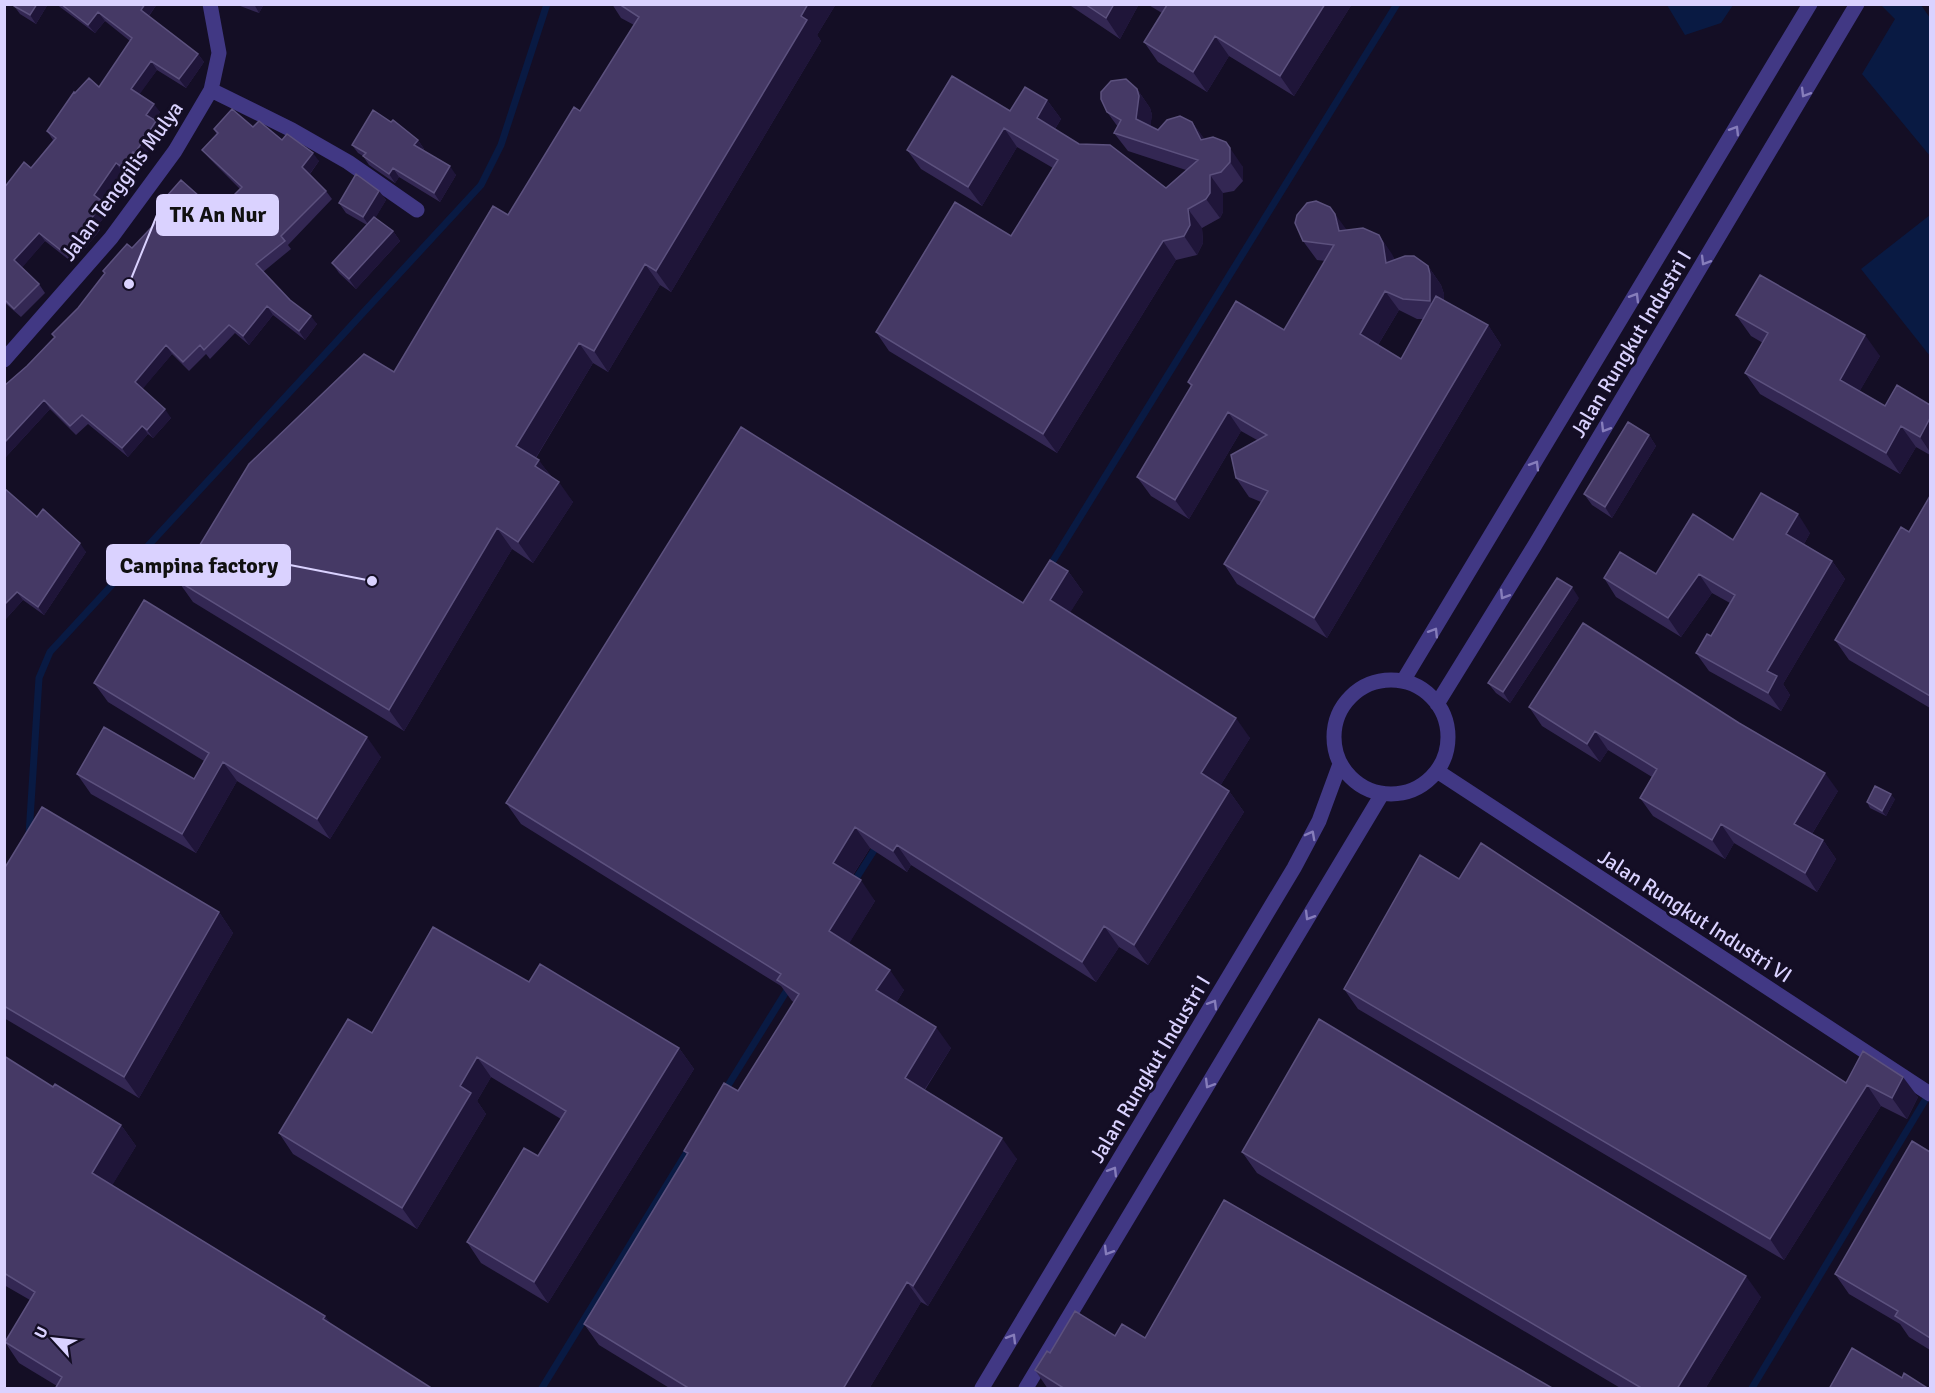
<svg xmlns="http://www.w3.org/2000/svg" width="1935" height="1393" font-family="Signika,sans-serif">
  <rect width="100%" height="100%" fill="#140e25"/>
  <!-- water -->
  <path fill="#091a43" d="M1667,5H1733L1721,23L1685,35Z
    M1881,5H1921L1930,18V156L1862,74L1895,19Z
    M1930,215V356L1861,269Z"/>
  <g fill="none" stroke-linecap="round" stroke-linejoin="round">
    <!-- stream -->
    <path stroke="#091a43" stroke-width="7" d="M1048,569L1397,4
      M29,835L39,678L50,652L481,185L501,145L547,4
      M852,885L878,844
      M724,1092L789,987
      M542,1388L690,1147
      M1752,1388L1930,1092"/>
    <!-- minor -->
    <path stroke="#413884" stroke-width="15" d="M211,90L292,130L348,162L417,210
      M4,360L111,238L175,151L211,90L219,53L210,4
      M1334 737a57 57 0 1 1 114 0a57 57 0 1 1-114 0Z
      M1403,681L1810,4
      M1437,704L1535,545L1857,4
      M1437,771L1930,1094
      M982,1388L1294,868L1319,821L1340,764
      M1026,1388L1382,794"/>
  </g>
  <!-- wall -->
  <path fill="#332753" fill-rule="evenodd" d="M14,4H48L36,24L20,14L14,6Z
    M56,4H157L149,16L198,54L204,62L186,88L157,70L139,94L160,112L155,120L163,130L141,162L139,160L128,176L122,172L102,201L109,210L97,227L100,230L73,263L45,241L22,267L39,284L45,293L21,317L4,302V188L31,168L53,140L47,131L75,93L99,87L130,41L105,21L95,33Z
    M235,4H264L259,13Z
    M612,4H836L817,35L821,41L671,292L660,285L608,372L593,363L536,458L573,502L533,563L512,549L404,731L193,602L178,581L394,372L508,215L580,111L634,25L621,18Z
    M1068,4H1139L1120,39Z
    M1147,4H1352L1294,96L1229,56L1207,92L1158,62L1144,42L1162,13Z
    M1137,89L1150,108L1152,115L1150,126L1158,130L1192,122L1204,139L1243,167V181L1234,191L1223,193V212L1220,218L1202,228L1203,243L1197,255L1176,260L1057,453L889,351L876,332L1011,236L1053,168L1017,147L982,206L921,169L907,150L1010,111L1047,100L1061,119L1055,129L1079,144L1166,188L1186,170L1128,151L1114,133L1118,127L1107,112Z
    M253,127L282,140L319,161L310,174L326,191L332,199L288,245L291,249L263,272L290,300L317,324L305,340L273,315L249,345L235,333L210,359L206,354L189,371L172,354L142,389L171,418L153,438L148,434L128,457L88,424L76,435L50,409L4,459V386L27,366L54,337L52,334L78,308L105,274L103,271L132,248L165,213L159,205L217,212L240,189L209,158L202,150L217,135L214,129Z
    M418,140L424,149L423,150L456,175L440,202L399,177L395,183L369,165L363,156L358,153L352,145Z
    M379,191L386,200L375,218L393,231L400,241L356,289L339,273L332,263L367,225L346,213L339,203Z
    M1347,230L1379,235L1395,260L1428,266L1441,285L1444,294V301L1488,325L1501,345L1327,638L1237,584L1224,564L1261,502L1249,497L1236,478L1257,440L1241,431L1189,519L1151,496L1137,477L1191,387L1188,382L1284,330L1325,261L1317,260L1303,241ZM1399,310L1417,319H1424L1401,359L1378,345Z
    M1736,315L1880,356L1859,392L1885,406L1930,405V455L1916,447L1900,474L1760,394L1745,373L1763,343L1751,336Z
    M1649,435L1656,446L1612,518L1592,505L1584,494Z
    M4,488L37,517L86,552L44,615L23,600L4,621Z
    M1930,496V708L1849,660L1835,640L1909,532Z
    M1810,533L1804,544L1832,561L1845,579L1783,684L1790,695L1781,711L1709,671L1696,653L1711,636L1730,603L1712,593L1681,637L1616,597L1604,578L1656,574L1733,540Z
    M1068,571L1083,592L1070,612L1250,738L1220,786L1229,791L1244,812L1148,965L1119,947L1096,982L911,865L907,872L870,848L853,875L875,901L849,943L904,990L896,1003L951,1048L925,1090L1017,1159L928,1306L921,1302L869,1389H671L599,1345L584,1324L687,1155L684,1151L738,1091L794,1002L792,1001L781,986L521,824L506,803L1023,603Z
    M1579,598L1510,703L1496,693L1488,683Z
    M94,683L381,757L330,839L237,781L196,853L91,794L77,774L194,779L204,761L108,702Z
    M1529,707L1838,791L1812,834L1823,840L1836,859L1817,892L1734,843L1725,859L1653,816L1640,798L1652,777L1608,750L1600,762L1542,726Z
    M1895,799L1886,816L1870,808L1867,802Z
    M4,869L219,912L233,933L139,1098L4,1018Z
    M1459,879L1846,1083L1863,1051L1918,1097L1907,1119L1881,1106L1784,1260L1358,1009L1344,989Z
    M529,982L679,1048L694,1069L548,1303L481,1263L467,1242L538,1156L561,1119L491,1077L477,1101L486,1114L417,1229L293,1154L279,1133L372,1033Z
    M4,1054L6,1057L53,1087L121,1125L136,1146L112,1185L325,1316L331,1325L57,1386L19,1363L5,1342L30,1300L4,1285Z
    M1242,1152L1761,1297L1705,1389H1622L1257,1173Z
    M1930,1152V1350L1909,1337L1900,1324L1849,1294L1835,1274Z
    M1115,1336L1145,1338L1554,1389H1048L1035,1370L1050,1353Z"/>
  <!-- shaded-wall -->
  <path fill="#1f1539" d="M37,4H48L36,24L30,15Z
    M145,4H157L147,18L141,10Z
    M254,4H264L259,13Z
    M808,4H836L817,35L821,41L671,292L656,271Z
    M1114,4H1139L1120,39L1106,18Z
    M1325,4H1352L1294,96L1280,76Z
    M98,12L105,21L95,33L88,25Z
    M1215,36L1229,56L1207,92L1193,72Z
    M198,54L204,62L186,88L179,79Z
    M151,61L157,70L137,98L131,89Z
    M1137,89L1150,108L1152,115L1149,137L1136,119Z
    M1047,100L1061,119L1050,137L1037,118Z
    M154,104L160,112L153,124L146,115Z
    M156,121L163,130L141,162L135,153Z
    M1192,122L1206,141L1201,140Z
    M1004,128L1017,147L982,206L968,187Z
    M418,140L424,149L420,154L414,145Z
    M1230,148L1243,167V181L1230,162Z
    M133,152L139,160L128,176L122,167Z
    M313,153L319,161L308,176L302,167Z
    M116,163L122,172L100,203L94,195Z
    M450,166L456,175L440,202L434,193Z
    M393,168L399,177L395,183L389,174Z
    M1210,175L1223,193V212L1220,218L1206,199Z
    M379,191L386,200L370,227L363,217Z
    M103,202L109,210L97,227L100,230L73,263L67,255Z
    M1188,209L1202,228L1203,243L1197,255L1184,236Z
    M1335,214L1349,233L1339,231Z
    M393,231L400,241L356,289L349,279Z
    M39,233L45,241L21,269L14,260Z
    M1379,235L1392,254L1396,262L1386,263Z
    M1163,241L1176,260L1057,453L1043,434Z
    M645,264L660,285L608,372L594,351Z
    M1428,266L1441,285L1444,294L1443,320L1430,301Z
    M1385,291L1399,310L1373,353L1360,334Z
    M267,306L273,315L249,345L243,336Z
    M311,316L317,324L305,340L299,331Z
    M1488,325L1501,345L1327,638L1314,618Z
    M1865,335L1880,356L1854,401L1840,380Z
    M579,343L593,363L530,467L516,446Z
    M166,345L172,354L141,391L135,382Z
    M44,400L50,409L4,459V443Z
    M165,409L171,418L153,438L147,430Z
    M1228,412L1241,431L1189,519L1175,500Z
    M1930,418V452L1920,437Z
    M142,426L148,434L128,457L122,448Z
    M1901,426L1916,447L1900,474L1886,453Z
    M1649,435L1656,446L1612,518L1605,507Z
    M539,460L553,480L535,466Z
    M559,482L573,502L533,563L518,542Z
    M1798,514L1810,533L1799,553L1786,534Z
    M497,528L512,549L404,731L389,710Z
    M80,543L86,552L44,615L38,607Z
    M1832,561L1845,579L1783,684L1790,695L1781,711L1768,693L1767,671Z
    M1068,571L1083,592L1065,621L1050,600Z
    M1699,574L1712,593L1681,637L1668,618Z
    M1572,587L1579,598L1510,703L1503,692Z
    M17,592L23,600L4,621V605Z
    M1236,718L1250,738L1215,794L1201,773Z
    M1595,731L1608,750L1600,762L1587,744Z
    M367,737L381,757L330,839L317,819Z
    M223,762L237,781L196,853L182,834Z
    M1825,773L1838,791L1807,842L1794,824Z
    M1229,791L1244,812L1148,965L1134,945Z
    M1891,794L1895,799L1886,816L1882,811Z
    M1721,824L1734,843L1725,859L1712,840Z
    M855,827L870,848L847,884L833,863Z
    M1823,840L1836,859L1817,892L1805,873Z
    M897,845L911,865L907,872L893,851Z
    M861,880L875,901L844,952L829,931Z
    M219,912L233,933L139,1098L124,1077Z
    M1104,926L1119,947L1096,982L1082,962Z
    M890,970L904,990L891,1011L876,990Z
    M936,1027L951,1048L919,1098L905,1078Z
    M679,1048L694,1069L548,1303L534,1282Z
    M477,1057L491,1077L477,1101L486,1114L417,1229L402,1208L460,1086Z
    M1903,1077L1918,1097L1907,1119L1892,1098Z
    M1867,1085L1881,1106L1784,1260L1770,1239Z
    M121,1125L136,1146L107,1194L92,1173Z
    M1002,1138L1017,1159L928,1306L913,1286Z
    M1746,1276L1761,1297L1705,1389H1677Z
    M907,1282L921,1302L869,1389H843Z
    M325,1316L340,1337L323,1319Z"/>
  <!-- building -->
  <path fill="#453965" stroke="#5c517e" stroke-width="1.5" d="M14,4H37L30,15L14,6Z
    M61,4H145L141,10L198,54L179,79L151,61L131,89L154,104L146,115L156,121L135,153L133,152L122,167L116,163L94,195L103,202L91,219L94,222L67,255L39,233L14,260L39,284L14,309L4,299V188L24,162L31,168L56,138L47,131L74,92L75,93L89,78L99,87L132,38L98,12L88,25Z
    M619,4H808L801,16L807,20L656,271L645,264L594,351L579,343L516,446L539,460L535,466L559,482L518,542L497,528L389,710L178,581L249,464L364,354L394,372L493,206L508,215L574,107L580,111L639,17Z
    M1085,4H1114L1106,18Z
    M1166,4H1325L1280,76L1215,36L1193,72L1144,42L1167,5Z
    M952,76L1010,111L1025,87L1047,100L1037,118L1079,144L1110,145L1166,188L1198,160L1114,133L1121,120L1107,112L1101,99V92L1111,81L1126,79L1137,89L1139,96L1136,119L1158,130L1167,120L1180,116L1192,122L1201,140L1213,137L1226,142L1230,148V162L1221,172L1210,175V193L1206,199L1188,209L1190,225L1184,236L1163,241L1043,434L876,332L955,202L1011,236L1058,160L1004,128L968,187L907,150Z
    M232,109L253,127L259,121L282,140L287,134L313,153L302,167L326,191L281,236L285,241L256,264L290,300L311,316L299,331L267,306L243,336L229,325L204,350L200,345L183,362L166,345L135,382L165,409L147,430L142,426L122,448L82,415L70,426L44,400L4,443V386L27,366L55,337L52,334L78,308L105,273L103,271L127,244L132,248L167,211L159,205L181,180L217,212L242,187L202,150L218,133L214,129Z
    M373,110L391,122L393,120L418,140L414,145L450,166L434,193L393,168L389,174L363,156L366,153L352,145Z
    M356,174L379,191L363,217L339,203Z
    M1316,201L1330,207L1335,214L1339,231L1363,228L1379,235L1383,243L1386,263L1405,256H1414L1428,266L1430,274V301L1403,299L1385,291L1360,334L1401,359L1436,296L1488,325L1314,618L1224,564L1268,491L1236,478L1231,455L1267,435L1228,412L1175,500L1137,477L1192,385L1188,382L1236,301L1284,330L1334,245L1303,241L1295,223L1297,215L1307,203Z
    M374,217L393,231L349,279L332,263Z
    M1760,275L1865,335L1840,380L1885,406L1897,385L1930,405V418L1920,437L1901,426L1886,453L1745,373L1768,333L1736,315Z
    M1628,422L1649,435L1605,507L1584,494Z
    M741,427L1023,603L1050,560L1068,571L1050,600L1236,718L1201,773L1229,791L1134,945L1104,926L1082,962L897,845L893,851L855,827L833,863L861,880L829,931L890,970L876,990L936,1027L905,1078L1002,1138L913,1286L907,1282L843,1389H690L584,1324L688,1153L684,1151L724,1083L738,1091L799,994L777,980L781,974L506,803Z
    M4,488L37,517L43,509L80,543L38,607L17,592L4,605Z
    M1761,493L1798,514L1786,534L1832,561L1767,671L1777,676L1768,693L1696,653L1707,634L1711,636L1735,595L1699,574L1668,618L1604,578L1620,552L1656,574L1693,514L1733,540Z
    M1930,496V696L1835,640L1901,527L1909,532Z
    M1557,578L1572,587L1503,692L1488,683Z
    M144,600L367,737L317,819L223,762L182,834L77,774L104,727L194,779L209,753L94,683Z
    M1583,623L1739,723L1825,773L1794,824L1823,840L1805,873L1721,824L1712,840L1640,798L1657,769L1595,731L1587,744L1529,707Z
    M1875,786L1891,794L1882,811L1867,802Z
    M42,807L219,912L124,1077L4,1006V869Z
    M1481,843L1846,1083L1863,1051L1903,1077L1892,1098L1867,1085L1770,1239L1344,989L1420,855L1459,879Z
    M433,927L529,982L540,964L679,1048L534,1282L467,1242L524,1148L538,1156L566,1111L477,1057L460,1086L471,1093L402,1208L279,1133L348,1019L372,1033Z
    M1319,1019L1746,1276L1677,1389H1643L1242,1152Z
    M4,1056L53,1087L55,1084L121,1125L92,1173L325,1316L323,1319L433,1389H55L62,1377L5,1342L35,1292L4,1273Z
    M1912,1141L1930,1152V1338L1895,1316L1898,1311L1835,1274Z
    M1224,1200L1554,1389H1065L1035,1370L1047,1351L1050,1353L1075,1311L1115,1336L1122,1324L1145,1338Z
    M1852,1348L1902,1378L1904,1373L1929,1389H1829Z"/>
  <!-- one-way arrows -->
  <defs><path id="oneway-chevron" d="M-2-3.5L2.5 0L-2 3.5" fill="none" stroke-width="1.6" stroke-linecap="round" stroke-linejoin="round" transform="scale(1.5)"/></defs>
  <g stroke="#867dbb">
    <use href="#oneway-chevron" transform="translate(1805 93) rotate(121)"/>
    <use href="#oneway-chevron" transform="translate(1735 130) rotate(-59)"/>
    <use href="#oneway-chevron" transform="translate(1705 261) rotate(121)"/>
    <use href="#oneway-chevron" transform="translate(1635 297) rotate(-59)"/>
    <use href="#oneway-chevron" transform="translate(1605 428) rotate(121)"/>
    <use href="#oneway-chevron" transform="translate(1535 465) rotate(-59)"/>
    <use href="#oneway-chevron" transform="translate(1504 595) rotate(122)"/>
    <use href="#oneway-chevron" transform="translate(1434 632) rotate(-58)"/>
    <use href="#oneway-chevron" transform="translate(1311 835) rotate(-62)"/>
    <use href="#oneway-chevron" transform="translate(1309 916) rotate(121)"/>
    <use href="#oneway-chevron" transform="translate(1213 1004) rotate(-59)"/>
    <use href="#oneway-chevron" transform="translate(1209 1084) rotate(121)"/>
    <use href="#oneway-chevron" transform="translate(1113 1171) rotate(-59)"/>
    <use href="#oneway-chevron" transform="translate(1108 1251) rotate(121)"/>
    <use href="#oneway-chevron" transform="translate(1012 1338) rotate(-59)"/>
  </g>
  <g text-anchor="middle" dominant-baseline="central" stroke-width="6" stroke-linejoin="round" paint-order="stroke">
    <!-- street labels -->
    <g font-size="21" fill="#dad2ff" stroke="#140e25">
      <text transform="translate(122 181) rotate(-54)">Jalan Tenggilis Mulya</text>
      <text transform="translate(1631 344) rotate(-59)">Jalan Rungkut Industri I</text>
      <text transform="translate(1695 916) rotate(33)">Jalan Rungkut Industri VI</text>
      <text transform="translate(1150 1069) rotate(-59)">Jalan Rungkut Industri I</text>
    </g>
  </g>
  <!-- callouts -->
  <path fill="none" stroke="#dad2ff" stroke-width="2" d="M129 284L157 215M372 581L290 565"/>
  <g fill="#dad2ff" stroke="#140e25" stroke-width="2">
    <circle cx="129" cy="284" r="6"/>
    <circle cx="372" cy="581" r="6"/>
  </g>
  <g fill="#dad2ff" stroke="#dad2ff" stroke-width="2">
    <rect x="157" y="195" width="121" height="40" rx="6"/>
    <rect x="107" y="545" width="183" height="40" rx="6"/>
  </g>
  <g font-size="22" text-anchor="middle" font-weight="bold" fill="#111">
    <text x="218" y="222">TK An Nur</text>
    <text x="199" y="573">Campina factory</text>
  </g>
  <!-- border -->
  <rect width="1935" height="1393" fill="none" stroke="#dad2ff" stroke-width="12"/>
  <!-- north arrow -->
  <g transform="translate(54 1339) rotate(297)" stroke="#140e25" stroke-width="4.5" paint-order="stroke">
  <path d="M0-4.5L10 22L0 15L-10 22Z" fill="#dad2ff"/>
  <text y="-9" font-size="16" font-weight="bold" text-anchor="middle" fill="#dad2ff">U</text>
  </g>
</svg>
